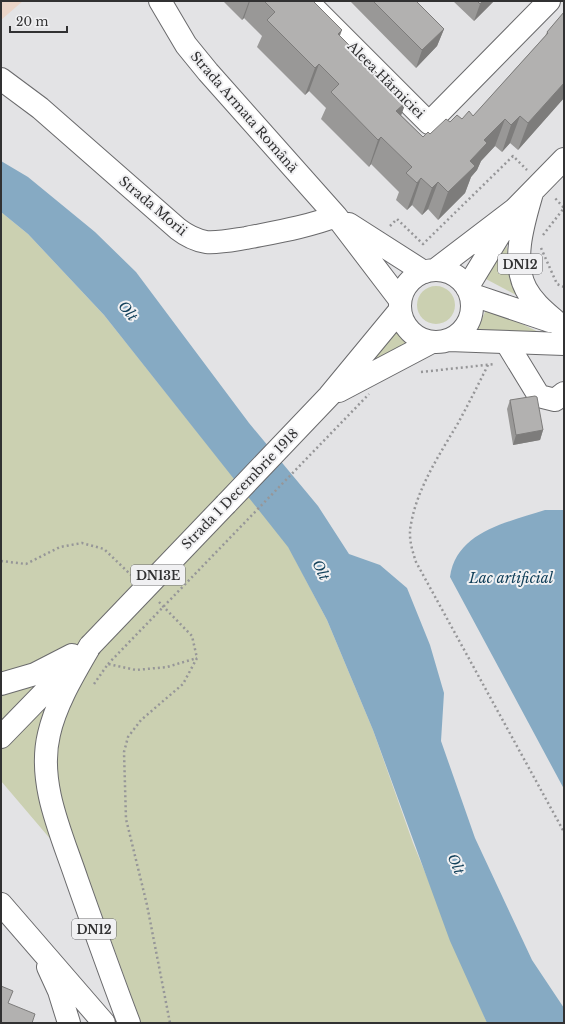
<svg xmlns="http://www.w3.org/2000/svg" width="565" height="1024" font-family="'Libre Baskerville',serif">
  <rect width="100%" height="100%" fill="#e3e3e5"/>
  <!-- education -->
  <path fill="#ebd5c8" d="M1,1H23L1,20Z"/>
  <!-- green -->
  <path fill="#cbd0b1" d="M1,212L28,234L104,315L288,546L327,620L373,730L413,843L487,1023H141L92,888L1,781Z
    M507,246L509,269L522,298L484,278Z
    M417 305a19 19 0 1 1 38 0a19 19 0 1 1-38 0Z
    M487,307L545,335L478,329Z
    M393,326L410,344L354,375Z"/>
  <!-- water -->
  <path fill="#86aac3" d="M1,161L28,177L95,232L136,272L249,423L318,506L349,554L380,565L407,588L430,645L444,693L441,741L475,838L532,960L564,1008V1023H487L450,941L373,730L327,620L288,547L104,315L28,234L1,212Z
    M545,510H564V789L450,577C456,531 509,522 545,510Z"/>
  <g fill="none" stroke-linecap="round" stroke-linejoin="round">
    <!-- minor casing -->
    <g stroke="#6a6a6c" stroke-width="24">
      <path id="minor" d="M160,1L186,45L208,72L336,216L400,300
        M307,1L429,123L549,1
        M1,79L40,108L178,229C187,236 195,240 206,242C219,243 233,240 246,238C276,232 307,227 336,216
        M349,224L424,272
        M506,342L539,396L555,400L564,393"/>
    </g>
    <!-- major casing -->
    <g stroke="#6a6a6c" stroke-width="24">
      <path id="major" d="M532,193C524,221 511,261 526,289C534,304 548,314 560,325
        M435,270L515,209L564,159
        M400 306a36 36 0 1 1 72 0a36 36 0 1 1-72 0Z
        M467,288L509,219
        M470,294L550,321
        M449,340L564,344
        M339,391L432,342
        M226,504L329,396L400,310
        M90,646C74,674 56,703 49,734C37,783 62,835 77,880C94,928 111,976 129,1023
        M1,684L35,674L72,655
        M1,737L72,664
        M1,904L104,1023
        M48,967L59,991L69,1023"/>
    </g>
    <!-- path -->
    <path stroke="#969698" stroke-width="2.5" stroke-dasharray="2 3" stroke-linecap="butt" d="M390,226L397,219L423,244L513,156L527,170
      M543,235L564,208L554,197
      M541,248L557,284L564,287
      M488,365C478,385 468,405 457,425C439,455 417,489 411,524C408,537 412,550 416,562L564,832
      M421,372L495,364
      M1,561L26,564L60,547L82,543L104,549L131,575
      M159,602L192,636L197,658L183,684L141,720L128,737L124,752L126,819L147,905L170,1023
      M94,684L108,664L136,670L167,667L197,658"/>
    <!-- minor -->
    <use href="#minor" stroke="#fff" stroke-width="22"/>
    <!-- major -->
    <use href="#major" stroke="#fff" stroke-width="22"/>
    <!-- major-bridge casing -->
    <g stroke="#6a6a6c" stroke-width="24" stroke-linecap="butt">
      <path id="major-bridge" d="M90,646L226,504"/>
    </g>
    <!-- path-bridge -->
    <path stroke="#969698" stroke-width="2.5" stroke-dasharray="2 3" stroke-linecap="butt" d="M108,664L369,394"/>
    <!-- major-bridge -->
    <use href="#major-bridge" stroke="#fff" stroke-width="22"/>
  </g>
  <!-- wall -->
  <path fill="#999897" d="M223,1H313L340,36L406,102L401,115L423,137L430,134L450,122L473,116L545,36L547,32L564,12V98L518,150L510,143L502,152L495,146L481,161L477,170L471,177L465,193L438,220L428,209L422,215L412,205L407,210L396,200L399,192L371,164L369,167L321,119L326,108L309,91L305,95L257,47L262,36L244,18L242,20Z
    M350,1H416L444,29L437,46L416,68Z
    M453,1H494L474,21Z
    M510,400L543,430L540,440L513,445L507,409Z"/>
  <!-- shaded-wall -->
  <path fill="#7d7c7b" d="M249,1H250L244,18L242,20Z
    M483,1H494L474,21L480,4Z
    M444,29L437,46L416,68L422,50Z
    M342,30L332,57L338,34Z
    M319,64L309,91L305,95L315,68Z
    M564,83V98L518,150L528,123Z
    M406,102L396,129V111Z
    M520,116L510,143L502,152L511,125Z
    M505,119L495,146L481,161L477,170L471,177L465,193L438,220L448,192L484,140Z
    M381,137L371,164L369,167L378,140Z
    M421,178L412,205L407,210L417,183Z
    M438,182L428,209L422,215L432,188Z
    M543,430L540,440L513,445L516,435Z"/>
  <!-- building -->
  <path fill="#b2b1b0" stroke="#7d7c7b" d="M264,1H313L342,30L338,34L406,102L396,111L423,137L428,132L430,134L446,119L450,122L457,115L462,119L469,111L473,116L548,33L547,32L564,12V83L528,123L520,116L511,125L505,119L484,140L487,143L470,161L475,166L448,192L438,182L432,188L421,178L417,183L406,173L412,167L381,137L378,140L331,92L339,84L319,64L315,68L267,20L275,12Z
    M373,1H416L444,29L422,50Z
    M477,1H483L480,4Z
    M535,396L537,397L543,430L516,435L510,400Z
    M1,986L13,991L8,1003L35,1014L32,1023H1Z"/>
  <g text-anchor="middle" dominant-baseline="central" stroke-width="4" stroke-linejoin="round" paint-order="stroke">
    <!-- shield labels -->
    <g fill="#f0f0f2" stroke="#6a6a6c" stroke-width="1">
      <rect x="498" y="254" width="44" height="20" rx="3"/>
      <rect x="131" y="565" width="54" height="20" rx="3"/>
      <rect x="72" y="919" width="44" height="20" rx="3"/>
    </g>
    <g font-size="12" font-weight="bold" fill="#313132">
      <text x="520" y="264">DN12</text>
      <text x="158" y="575">DN13E</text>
      <text x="94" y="929">DN12</text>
    </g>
    <!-- street labels -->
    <g font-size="13" fill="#313132" stroke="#f0f0f2">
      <text transform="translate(386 80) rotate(45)">Aleea Hărniciei</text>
      <text transform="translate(244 112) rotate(49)">Strada Armata Română</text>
      <text transform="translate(153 206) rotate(40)">Strada Morii</text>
      <text transform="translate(240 489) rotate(-46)">Strada 1 Decembrie 1918</text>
    </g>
    <!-- water labels -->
    <g font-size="14" font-style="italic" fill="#12405a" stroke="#f0f0f2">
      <text transform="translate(128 311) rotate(51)">Olt</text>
      <text transform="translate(321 570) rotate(65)">Olt</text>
      <text x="511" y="578">Lac artificial</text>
      <text transform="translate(456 864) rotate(66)">Olt</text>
    </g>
  </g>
  <!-- border -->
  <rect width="565" height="1024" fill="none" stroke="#313132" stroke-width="4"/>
  <!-- scale -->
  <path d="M10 26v6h57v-6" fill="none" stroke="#313132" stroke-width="2"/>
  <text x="16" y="26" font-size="12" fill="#313132" stroke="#f0f0f2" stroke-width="3" paint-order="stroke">20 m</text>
</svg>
